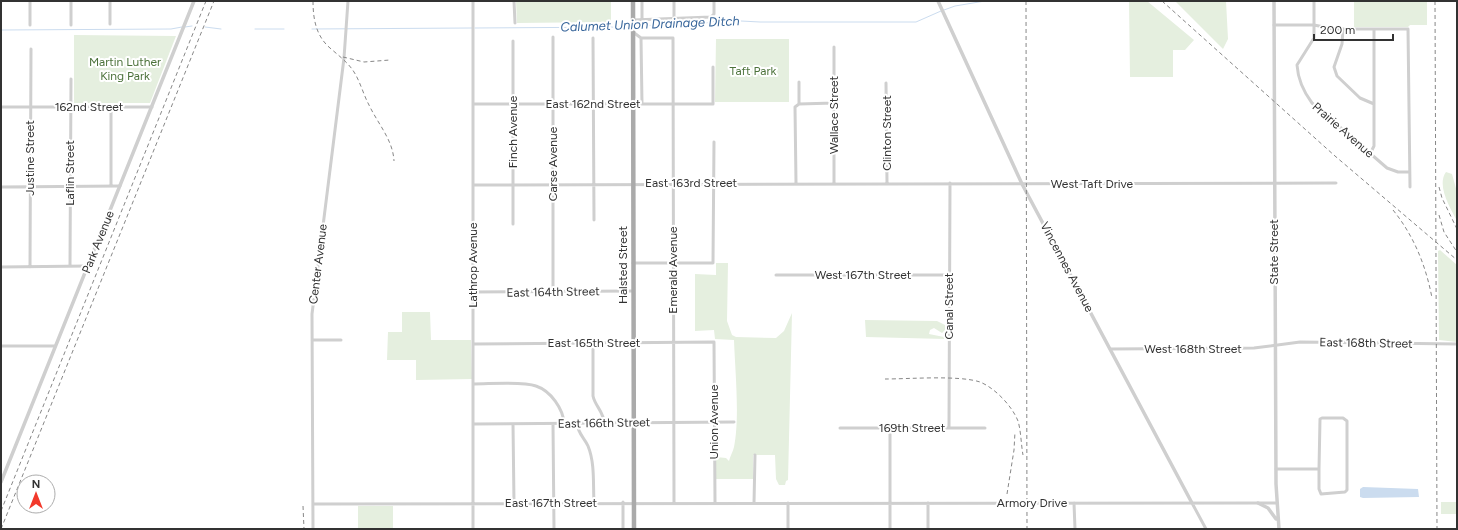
<svg xmlns="http://www.w3.org/2000/svg" width="1458" height="530" font-family="Figtree,sans-serif">
  <rect width="100%" height="100%" fill="#fff"/>
  <!-- green -->
  <path fill="#e5efdf" d="M516,1H611V22L517,23Z
    M1129,1H1147L1194,40L1185,50H1173V77H1130Z
    M1175,1H1226L1228,39L1223,49Z
    M1354,1H1427V25H1410L1408,27H1354Z
    M74,35L176,36L150,103H74Z
    M716,39H789V102H715Z
    M1446,172L1452,174L1457,192V221C1451,209 1436,186 1446,172Z
    M1440,250L1457,265V342L1439,340L1438,251Z
    M716,263H728L727,321L732,335L736,337L776,338L784,331L792,313L788,480L786,481L785,485H779L776,479L775,455H753V479H716V457L726,458L729,461C730,456 733,452 734,447C740,418 735,370 734,340L715,339L714,330L695,331V274L716,275Z
    M402,312H430L431,340H471L472,379L416,380V360H387L388,332H402Z
    M865,320L937,321L945,325V330L942,333L934,328L930,330L929,334L944,337L945,339L866,337Z
    M1441,502H1457V514H1441Z
    M358,506H393V529H358Z"/>
  <!-- water -->
  <path fill="#cbdcef" d="M1363,487L1418,489L1419,497L1363,498L1360,497V489Z"/>
  <g fill="none" stroke-linecap="round" stroke-linejoin="round">
    <!-- stream -->
    <path stroke="#cbdcef" stroke-width="1" d="M944,10L955,6L985,1
      M635,26L706,23L722,20L760,22H916L941,11
      M185,27L192,26
      M205,27L221,29
      M475,28L631,27
      M255,29H284
      M312,29L472,28
      M1,30L171,29L182,27"/>
    <!-- minor -->
    <path stroke="#cfcfcf" stroke-width="3" d="M30,1V25
      M71,1V25
      M110,1V24
      M473,1V529
      M514,1L515,23
      M642,1V20
      M674,1V19
      M1314,1V38L1297,65C1298,80 1303,91 1312,103L1387,168L1398,172H1409
      M633,20L711,17L714,14V1
      M1274,25H1314L1334,29H1408L1410,187
      M1343,29L1342,44L1334,67L1337,76L1360,98L1374,104
      M633,32L641,38H673L674,502
      M553,37V292
      M593,38L594,220
      M641,38L642,104
      M834,47V183
      M886,83L887,183
      M473,104H713V67
      M799,104V82
      M1,107H152
      M111,107V186
      M1370,154L1374,146V29
      M796,183L795,107L799,104L834,103
      M473,185L1336,183
      M1,187L120,186
      M513,224V41
      M633,263H713L714,142
      M70,266L71,79
      M1,267L88,266
      M30,267L31,49
      M776,275H949
      M473,292L633,291
      M312,340H341
      M593,343V396C595,406 604,412 604,423
      M474,344L714,342L715,502
      M1,346H55
      M1111,349L1254,348L1300,342L1457,344
      M474,384C490,384 523,381 536,386C551,391 563,409 564,423
      M577,423C578,434 584,437 588,446C595,463 593,484 594,503
      M474,424L734,422
      M513,424L514,503
      M553,424L554,529
      M840,428H985
      M890,428V529
      M949,428L950,183
      M1276,469H1319V489L1321,494L1345,492L1347,490V421L1343,418H1322L1320,419L1319,469
      M754,503L755,455
      M788,503V529
      M1074,503L1075,529
      M1192,503L1206,529
      M313,504L1276,503
      M313,529L312,314L344,58L348,1
      M623,529V502
      M928,529V503"/>
    <!-- tertiary -->
    <path stroke="#cfcfcf" stroke-width="3.5" d="M938,1L1022,184L1192,503
      M1274,1L1276,484L1279,529
      M1,482L194,1
      M1258,503L1268,508L1276,519"/>
    <!-- primary -->
    <path stroke="#aaa" stroke-width="4.5" d="M633,1L634,529"/>
    <!-- rail -->
    <path stroke="#878787" stroke-width="1" stroke-dasharray="4 3" stroke-linecap="butt" d="M313,1C313,19 316,36 330,48C338,55 346,61 352,69C360,80 363,94 369,105C378,124 393,140 394,161
      M1026,1L1027,529
      M1162,1L1335,156L1457,260
      M1435,1L1437,529
      M343,57L364,62L390,60
      M1439,187L1442,198L1457,229
      M1393,210C1414,236 1426,266 1432,298
      M1439,215L1444,232L1457,252
      M885,379C909,379 959,375 980,382C995,388 1012,406 1018,421C1021,431 1021,444 1023,455
      M1007,494L1014,450L1015,432
      M303,506L304,529
      M1,511L206,1
      M1,529L214,1"/>
  </g>
  <g text-anchor="middle" dominant-baseline="central" stroke-width="4" stroke-linejoin="round" paint-order="stroke">
    <!-- park labels -->
    <g font-size="12" fill="#4c723b" stroke="#fff">
      <text x="125" y="62">Martin Luther<tspan x="125" dy="14">King Park</tspan></text>
      <text x="753" y="71">Taft Park</text>
    </g>
    <!-- street labels -->
    <g font-size="12" fill="#323232" stroke="#fff">
      <text x="593" y="104">East 162nd Street</text>
      <text x="89" y="107">162nd Street</text>
      <text transform="translate(834 115) rotate(-90)">Wallace Street</text>
      <text transform="translate(1343 130) rotate(41)">Prairie Avenue</text>
      <text transform="translate(513 132) rotate(-90)">Finch Avenue</text>
      <text transform="translate(887 133) rotate(-90)">Clinton Street</text>
      <text transform="translate(30 158) rotate(-90)">Justine Street</text>
      <text transform="translate(553 164) rotate(-90)">Carse Avenue</text>
      <text transform="translate(70 173) rotate(-90)">Laflin Street</text>
      <text x="691" y="183">East 163rd Street</text>
      <text x="1092" y="184">West Taft Drive</text>
      <text transform="translate(98 242) rotate(-68)">Park Avenue</text>
      <text transform="translate(1274 252) rotate(-90)">State Street</text>
      <text transform="translate(318 264) rotate(-83)">Center Avenue</text>
      <text transform="translate(473 265) rotate(-90)">Lathrop Avenue</text>
      <text transform="translate(623 265) rotate(-90)">Halsted Street</text>
      <text transform="translate(1067 267) rotate(62)">Vincennes Avenue</text>
      <text transform="translate(673 270) rotate(-90)">Emerald Avenue</text>
      <text x="863" y="275">West 167th Street</text>
      <text transform="translate(553 292) rotate(-1)">East 164th Street</text>
      <text transform="translate(949 306) rotate(-90)">Canal Street</text>
      <text x="594" y="343">East 165th Street</text>
      <text transform="translate(1366 343) rotate(1)">East 168th Street</text>
      <text x="1193" y="349">West 168th Street</text>
      <text transform="translate(714 422) rotate(-90)">Union Avenue</text>
      <text transform="translate(604 423) rotate(-1)">East 166th Street</text>
      <text x="912" y="428">169th Street</text>
      <text x="551" y="503">East 167th Street</text>
      <text x="1032" y="503">Armory Drive</text>
    </g>
    <!-- water labels -->
    <g font-size="13" font-style="italic" fill="#38669b" stroke="#fff">
      <text transform="translate(650 24) rotate(-2)">Calumet Union Drainage Ditch</text>
    </g>
  </g>
  <!-- border -->
  <rect width="1458" height="530" fill="none" stroke="#323232" stroke-width="4"/>
  <!-- north arrow -->
  <g transform="translate(36 494)"><circle r="19" fill="#ffffff" stroke="#adadad"/>
  <path d="M0-3L7 15L0 10L-7 15Z" fill="#f2392b"/>
  <text y="-6" font-size="11" font-weight="bold" text-anchor="middle" fill="#323232">N</text>
  </g>
  <!-- scale -->
  <path d="M1314 34v6h79v-6" fill="none" stroke="#323232" stroke-width="2"/>
  <text x="1320" y="34" font-size="12" fill="#323232" stroke="#ffffff" stroke-width="3" paint-order="stroke">200 m</text>
</svg>
